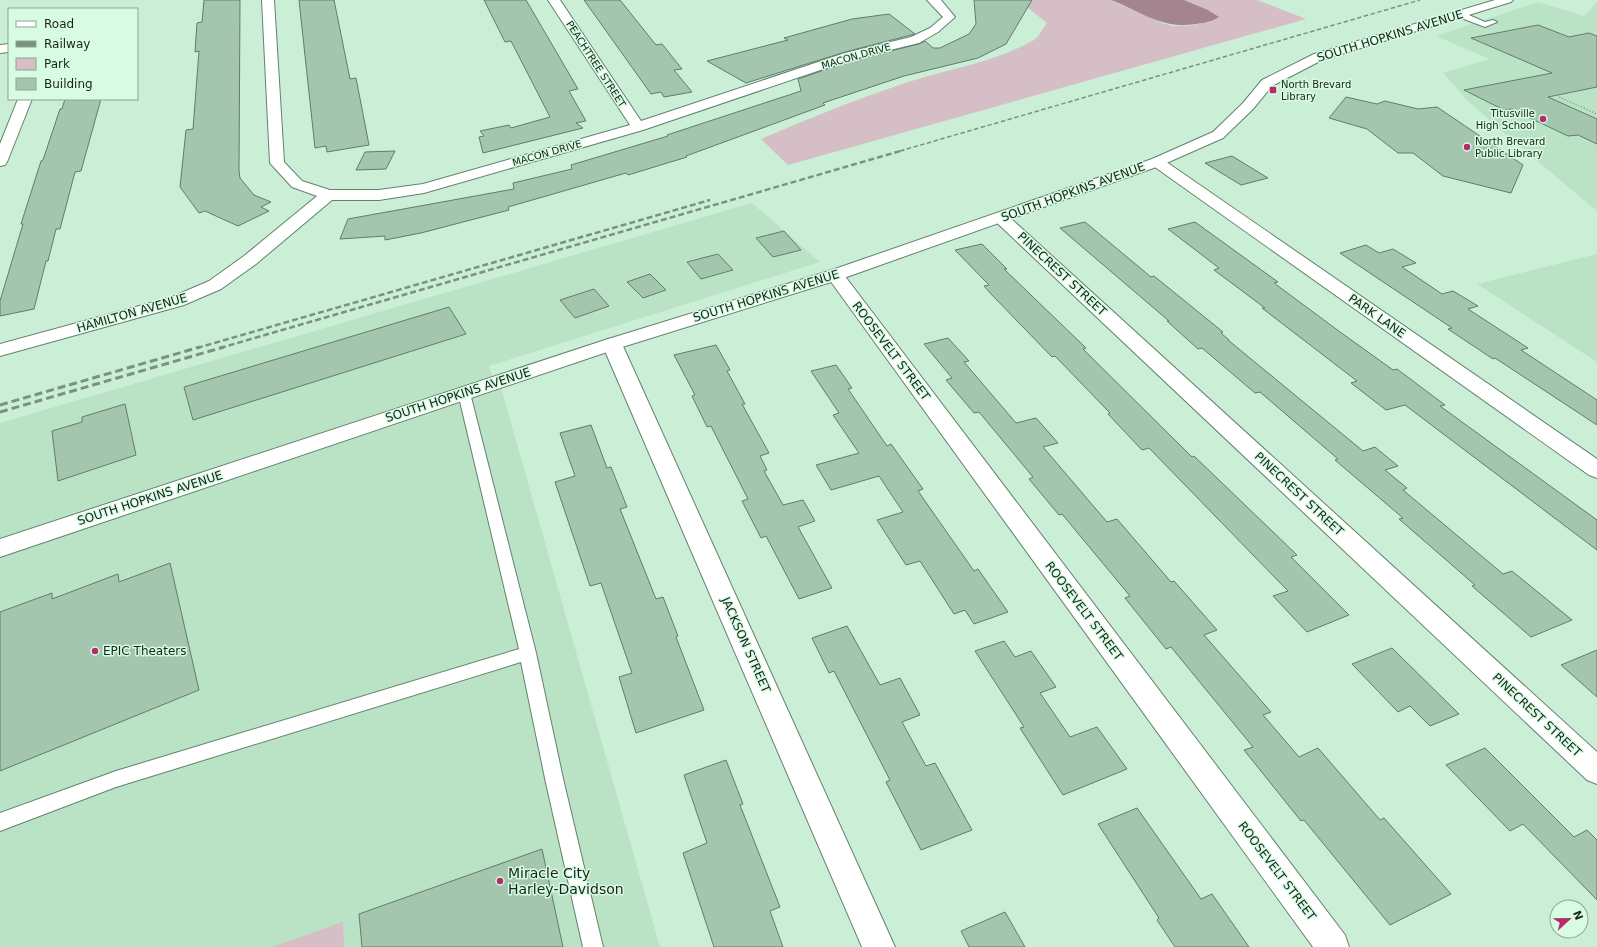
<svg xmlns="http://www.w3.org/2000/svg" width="1597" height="947" font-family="'DejaVu Sans',sans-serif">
  <rect width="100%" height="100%" fill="#cbeed6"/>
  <!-- built -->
  <path fill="#bae3c6" d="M1538,2L1584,16L1597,2V210L1591,206L1511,139L1466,99L1443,73L1489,59L1436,36Z
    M752,203L820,262L489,366L492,376L0,539V423Z
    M1597,254V362L1477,284Z
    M501,388L660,947H0V557Z"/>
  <!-- green -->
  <path fill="#d5bec5" d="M1016,0H1111L1162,23L1173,26H1187L1211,22L1214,14L1208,10L1184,0H1257L1306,19L788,165L761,139C815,116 871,93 928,76C964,66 1001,59 1034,40C1039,37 1043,28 1047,23L1023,4Z
    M343,922L344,947H272Z"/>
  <!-- water -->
  <path fill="#a4858f" d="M1111,0H1184L1208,10L1219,17C1211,22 1205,23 1196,24C1163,30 1140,11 1111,0Z"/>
  <!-- building -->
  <path fill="#a4c6af" stroke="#5e7e68" d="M204,0H240L239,171L240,178L254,195L271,202L261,207L269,211L238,226L205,211L199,213L180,187L186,130L193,129L199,51L195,52L197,23L202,22Z
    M299,0H334L350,79L356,78L369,145L327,152L326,146L315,148Z
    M484,0H526L578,89L569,91L586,121L576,123L583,128L483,153L479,137L484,136L480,131L509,125L511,128L550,117L511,41L505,42Z
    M584,0H620L656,45L662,44L682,69L674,70L692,92L664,97L661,92L651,94Z
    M974,0H1032L1006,44L978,58L904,76L823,103L825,105L686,156L687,157L628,175L626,173L508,207L509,210L421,233L385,240V236L340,239L348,219L514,189L513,183L572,169L571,165L668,136L667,135L801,91L798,79L853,60L919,44L925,41L933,48H940L969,34L976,24Z
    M889,14L915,34L845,52L746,83L707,61L788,40L784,38L852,19Z
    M1538,25L1569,37L1589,33L1597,36V87L1548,97L1597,119V144L1578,135L1568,136L1511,109L1504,110L1464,90L1552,73L1471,38Z
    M1346,97L1377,104L1385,101L1418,109L1437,107L1523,165L1511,193L1443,176L1413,153H1398L1367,129L1329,118Z
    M65,99H101L81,171L75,172L60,229H56L48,261H46L34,309L0,316V301L23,224H21L41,161L43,160L60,109H62Z
    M395,151L386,169L356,170L365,152Z
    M1232,156L1268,178L1241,185L1205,163Z
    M1085,222L1151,277L1154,276L1223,332L1221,333L1229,340H1228L1363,451L1375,447L1398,466L1385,470L1407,488L1403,490L1503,574L1512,571L1572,620L1531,637L1472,586L1475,585L1399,519L1403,518L1335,460L1338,459L1260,392L1255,393L1202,348L1198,349L1167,321H1169L1060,228Z
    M1195,222L1278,282L1274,283L1336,329L1393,370L1397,369L1445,405L1440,406L1597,520V550L1405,405L1386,410L1351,383L1357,381L1262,308H1265L1214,270L1219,268L1168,229Z
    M784,231L801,250L773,257L756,238Z
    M982,244L1007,269H1004L1086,348L1083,349L1192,457L1194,456L1297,555L1291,557L1349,615L1307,632L1273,596L1288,591L1149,448L1142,450L1108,414L1110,413L1055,356L1052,357L991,294L984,286L989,285L955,250Z
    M1366,245L1379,253L1393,249L1416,263L1402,267L1442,294L1453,291L1478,306L1468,309L1528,348L1521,350L1597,400V425L1495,358L1493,359L1448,329L1452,328L1340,253Z
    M718,254L733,270L701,279L687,262Z
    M650,274L666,290L643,298L627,282Z
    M594,289L609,306L575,318L560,300Z
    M449,307L466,334L193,420L184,387Z
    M948,338L969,361L964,362L1016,423L1036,418L1058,443L1043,447L1107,522L1117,519L1171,582L1174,581L1217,630L1204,635L1271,712L1263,715L1299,757L1318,748L1380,820L1384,818L1451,894L1390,925L1304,820L1301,821L1244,750L1253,747L1171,647L1166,649L1125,598L1130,596L1062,514L1059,515L1029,479L1033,477L979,412L974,413L946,380L952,378L924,344Z
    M716,345L730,370L727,371L745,404H742L769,453L760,456L767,470L764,471L783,505L803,500L815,521L798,527L832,588L799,599L766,536L761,538L742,501L748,499L711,426L707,427L692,396L695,395L674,355Z
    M836,365L852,388L848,389L887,446L891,444L923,489L918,491L974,571L978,569L1008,612L974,624L965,610L954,614L920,561L906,565L877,520L903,512L879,476L831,490L816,465L859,453L833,415L839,413L811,371Z
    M125,404L136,455L58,481L52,431L82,422V417Z
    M591,425L607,468L611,467L627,507L620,509L656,599L663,597L678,636L676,637L704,710L636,733L619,677L632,673L601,583L590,586L555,482L575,476L560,433Z
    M170,563L199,690L0,771V612L52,593V599L118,574L119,582Z
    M847,626L880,685L900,678L920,715L902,722L926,766L935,763L972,830L921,850L886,782L890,780L834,671L829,673L812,638Z
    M1004,641L1015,657L1031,651L1056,687L1040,693L1070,737L1097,727L1127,769L1063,795L1020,728L1024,727L975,651Z
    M1392,648L1459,714L1430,726L1410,706L1398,712L1352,664Z
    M1597,650V697L1561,665Z
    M1485,748L1574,837L1587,830L1597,840V900L1523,824L1510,831L1446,765Z
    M726,760L743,804L740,805L780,907L770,911L783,947H714L683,853L707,843L684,775Z
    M1137,808L1201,899L1212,894L1249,947H1175L1157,920L1159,918L1098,824Z
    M542,849L563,947H362L359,914Z
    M1005,912L1025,947H969L961,931Z"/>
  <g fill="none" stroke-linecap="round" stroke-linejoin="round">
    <!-- service casing -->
    <g stroke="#62826c" stroke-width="2">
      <path id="service" d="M1456,12H1462L1485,22L1493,20L1497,22L1485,27L1456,16Z
        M464,389L469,390L470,393L536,653L564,783L603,947H583L546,783L521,662L116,787L0,831V813L116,771L519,649L458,393L459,390Z"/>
    </g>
    <!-- minor casing -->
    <g stroke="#62826c" stroke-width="2">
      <path id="minor" d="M262,0H274L284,162L302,181L330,190H379L423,184L630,125L548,0H560L641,121L845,53L911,37L930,28L943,17L927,0H941L955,17L938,32L919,43L853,59L643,130L424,193L379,200H332L256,264L221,289L184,305L0,356V344L172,297L209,281L244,256L317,196L292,187L270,163Z
        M9,44V52L0,53V45Z
        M18,99H32L7,162L5,165L0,166V144Z
        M1157,158L1162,159L1597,459V478L1589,475L1152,165L1150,162L1152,159Z
        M1001,213L1007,215L1597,752V784L1587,780L995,221L993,218L995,215Z
        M835,270L841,271L1345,935L1349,947H1313L829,279L826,275L829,271Z
        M612,338L619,340L622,344L895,947H862L602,344L605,340Z"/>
    </g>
    <!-- tertiary casing -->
    <g stroke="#62826c" stroke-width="2">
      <path id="tertiary" d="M1495,0H1513L1511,2L1322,60L1272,86L1253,109L1223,138L1162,165L841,279L619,348L0,557V539L605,340L829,271L1152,159L1213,132L1243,103L1262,80L1314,54Z"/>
    </g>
    <!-- path -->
    <path stroke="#91ad9a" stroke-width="1.5" stroke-dasharray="1.5 1.5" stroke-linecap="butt" d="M1559,97L1597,114"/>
    <!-- service -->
    <use href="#service" fill="#fff" fill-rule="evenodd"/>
    <!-- minor -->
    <use href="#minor" fill="#fff" fill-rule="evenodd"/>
    <!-- tertiary -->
    <use href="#tertiary" fill="#fff" fill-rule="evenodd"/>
    <!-- rail-far2 -->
    <path stroke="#7a9381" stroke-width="1.5" stroke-dasharray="4.5 2.5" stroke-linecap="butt" d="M900,151L1420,0"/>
    <!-- rail-far1 -->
    <path stroke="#7a9381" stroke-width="2.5" stroke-dasharray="6 3" stroke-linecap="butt" d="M197,348L710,200
      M220,348L904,150"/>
    <!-- rail -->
    <path stroke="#7a9381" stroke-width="3" stroke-dasharray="8 4" stroke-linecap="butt" d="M0,405L200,347
      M0,412L224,347"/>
  </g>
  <!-- markers -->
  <g fill="#b42c6b" stroke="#d8fbe3" stroke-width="1.5">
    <rect x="1269" y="86" width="8" height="8" rx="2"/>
    <circle cx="1543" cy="119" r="4"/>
    <circle cx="1467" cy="147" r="4"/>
    <circle cx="95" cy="651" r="4"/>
    <circle cx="500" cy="881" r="4"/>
  </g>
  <g text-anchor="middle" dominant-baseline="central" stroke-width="3" stroke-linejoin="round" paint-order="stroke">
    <!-- far-street labels -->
    <g font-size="10" fill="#17241b" stroke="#d8fbe3">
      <text transform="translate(856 56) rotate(-16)">MACON DRIVE</text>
      <text transform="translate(596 64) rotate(57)">PEACHTREE STREET</text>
      <text transform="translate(547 153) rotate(-16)">MACON DRIVE</text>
    </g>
    <!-- far-poi labels -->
    <g font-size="10" fill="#17241b" stroke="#d8fbe3" text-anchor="start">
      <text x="1281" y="84">North Brevard<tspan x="1281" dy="12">Library</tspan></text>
      <text x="1535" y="113" text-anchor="end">Titusville<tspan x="1535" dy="12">High School</tspan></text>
      <text x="1475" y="141">North Brevard<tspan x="1475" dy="12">Public Library</tspan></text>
    </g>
    <!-- street labels -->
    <g font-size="12" fill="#17241b" stroke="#d8fbe3">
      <text transform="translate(1390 36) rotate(-17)">SOUTH HOPKINS AVENUE</text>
      <text transform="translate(1073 192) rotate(-20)">SOUTH HOPKINS AVENUE</text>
      <text transform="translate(1062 274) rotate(43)">PINECREST STREET</text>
      <text transform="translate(766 296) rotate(-17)">SOUTH HOPKINS AVENUE</text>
      <text transform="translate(132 313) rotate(-16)">HAMILTON AVENUE</text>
      <text transform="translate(1377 316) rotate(35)">PARK LANE</text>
      <text transform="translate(891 351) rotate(53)">ROOSEVELT STREET</text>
      <text transform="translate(458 395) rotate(-18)">SOUTH HOPKINS AVENUE</text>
      <text transform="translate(1299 494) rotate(43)">PINECREST STREET</text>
      <text transform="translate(150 498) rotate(-18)">SOUTH HOPKINS AVENUE</text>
      <text transform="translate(1084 611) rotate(53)">ROOSEVELT STREET</text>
      <text transform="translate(746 645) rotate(66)">JACKSON STREET</text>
      <text transform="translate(1537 715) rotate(43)">PINECREST STREET</text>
      <text transform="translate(1277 871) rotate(53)">ROOSEVELT STREET</text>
    </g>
    <!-- poi labels -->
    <g font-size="12" fill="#17241b" stroke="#d8fbe3" text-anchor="start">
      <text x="103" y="651">EPIC Theaters</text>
    </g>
    <!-- near-poi labels -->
    <g font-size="14" fill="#17241b" stroke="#d8fbe3" text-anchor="start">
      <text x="508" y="873">Miracle City<tspan x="508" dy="16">Harley-Davidson</tspan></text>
    </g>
  </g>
  <!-- legend -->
  <rect x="8" y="8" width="130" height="92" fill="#d8fbe3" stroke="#8ba593"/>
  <rect x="16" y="21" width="20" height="6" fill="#ffffff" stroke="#8ba593"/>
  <text x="44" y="28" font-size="12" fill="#17241b">Road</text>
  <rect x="16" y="41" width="20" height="6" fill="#7a9381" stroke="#8ba593"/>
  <text x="44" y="48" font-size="12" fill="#17241b">Railway</text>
  <rect x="16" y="58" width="20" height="12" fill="#d5bec5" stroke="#8ba593"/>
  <text x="44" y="68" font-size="12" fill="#17241b">Park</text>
  <rect x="16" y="78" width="20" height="12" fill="#a4c6af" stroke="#8ba593"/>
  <text x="44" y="88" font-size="12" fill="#17241b">Building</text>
  <!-- north arrow -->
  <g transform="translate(1569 919) rotate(68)"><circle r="19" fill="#d8fbe3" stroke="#8ba593"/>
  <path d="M0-3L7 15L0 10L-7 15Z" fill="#b42c6b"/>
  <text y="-6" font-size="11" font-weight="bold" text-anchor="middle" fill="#17241b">N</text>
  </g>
</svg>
